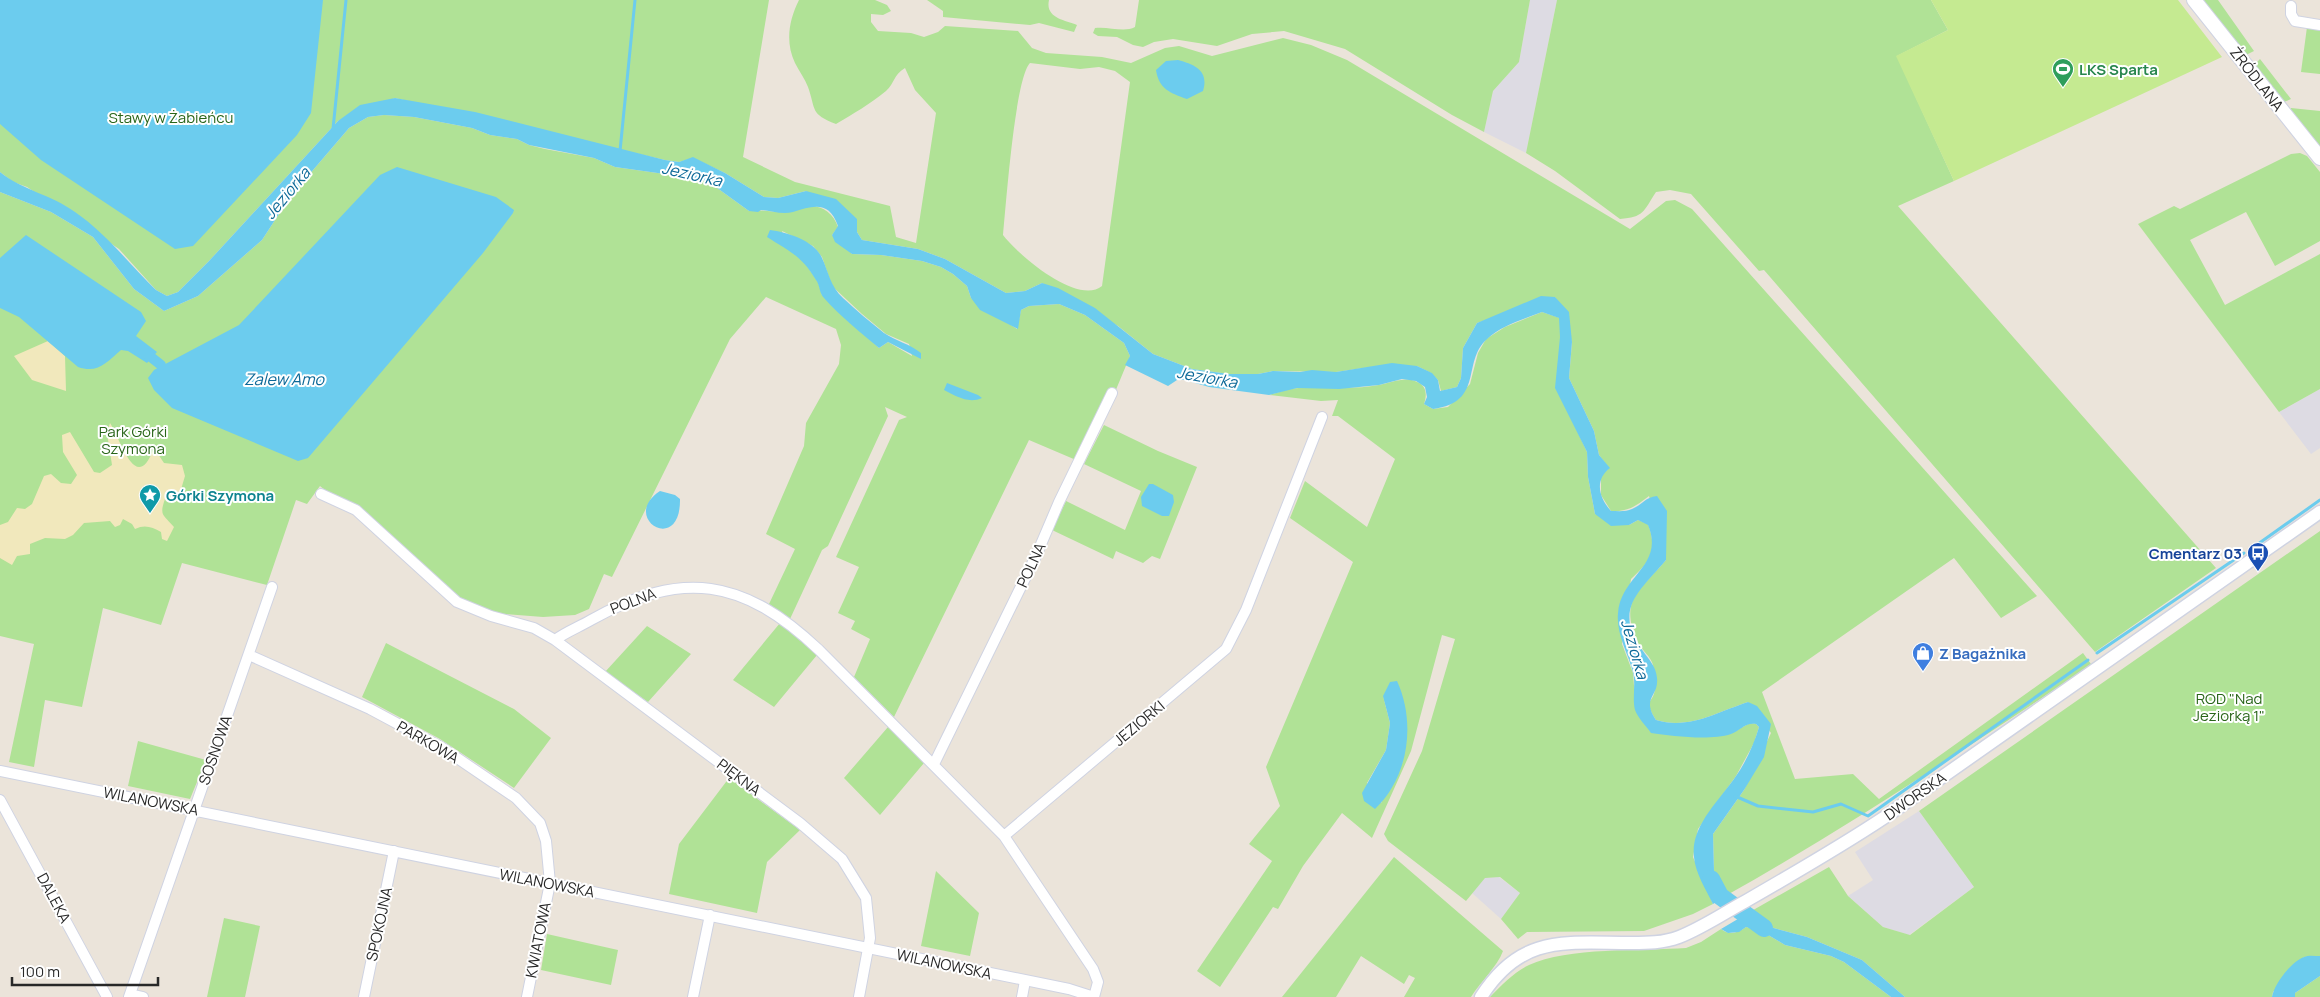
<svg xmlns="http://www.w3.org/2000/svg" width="2320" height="997" font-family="Manrope,sans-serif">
  <rect width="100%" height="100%" fill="#ebe4da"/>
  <!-- industrial -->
  <path fill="#dddbe3" d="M1530,0H1557L1526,153L1484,132L1493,91L1519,62Z
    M2320,389V448L2311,454L2279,412Z
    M1919,811L1974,887L1909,935L1883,927L1848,896L1873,880L1855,852Z
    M1499,877L1520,893L1501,919L1472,893L1485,878Z"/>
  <!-- green -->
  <path fill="#b0e296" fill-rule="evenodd" d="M0,0H769L743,157L795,182L890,206L896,237L916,243L936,113L915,90L905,68C893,75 895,83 886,91C870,104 853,114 836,124C810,114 816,110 808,87C805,79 799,71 795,63C785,42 789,20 799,0H875L887,5L891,11L883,15L871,14V22L878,31L911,33L924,37L938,32L945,26L1018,31L1032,48L1046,53L1102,57L1131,63L1165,48L1179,46L1212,56L1283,38L1311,45L1347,60L1630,229L1666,201L1675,200L1692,209L2037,596L2001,618L1954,558L1762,692L1795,779L1853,774L1879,799L2083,653L2091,664L2089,667C1970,745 1852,825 1727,895L1714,871L1713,834L1744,790L1771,733L1748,702C1717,712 1689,730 1656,720C1642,698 1654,704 1655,688C1655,681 1654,672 1653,665C1651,657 1642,650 1638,643C1618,599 1640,591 1666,560L1649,496C1636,506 1628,512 1611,511L1601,495V475L1609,468L1599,455L1594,431L1569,378L1572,342L1555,297L1477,323L1463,348L1461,378L1457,387L1441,391L1438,380L1431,373L1417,366L1363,368L1336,372L1273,371L1258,374H1229L1192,369L1153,354L1118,326L1042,283L1025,291L1006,293L945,259L918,249L862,240L857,232L806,191L778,198L764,197L725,173L693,158L679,162L665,160L395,98L338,121L209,261L178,292L167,296L156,290L119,249L27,187L13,182L0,172ZM1030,63L1080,69L1099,67L1115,71L1130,82L1102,286C1078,306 1018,255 1003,235C1006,206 1015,78 1030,63Z
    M927,0H1049C1045,18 1064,20 1077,25L1074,32L1039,23L1030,25L943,17V11Z
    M1139,0H1530L1519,62L1493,91L1484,132L1452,115L1345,49L1284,31L1252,34L1217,46L1173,39L1154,42L1143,47L1133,45L1117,37L1098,36L1093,33L1095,28C1108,26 1124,33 1135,27Z
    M1557,0H1931L1948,30L1897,56L1954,181L1898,206L2216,568L2095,652L1764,270L1759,271L1691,194L1670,190L1656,192C1643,212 1644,217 1620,219L1555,171L1526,153Z
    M2203,0H2218L2254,51L2246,55Z
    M2307,27L2320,29V74L2301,72Z
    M2260,59L2291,99L2284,102L2254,65Z
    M2291,108L2320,111V146L2291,110Z
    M384,115L414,117L472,128L490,135L517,139L529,145L545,149L594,158L615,167L700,179L713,185L749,211C762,209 775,213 789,212C794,212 798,209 804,207C819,203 833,212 838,227L832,235L852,254L881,255L922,261L941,267L953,274L967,286L971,298L1017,329L1021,310L1029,306L1059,304L1085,315L1124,343L1130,356L1115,392L1076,460L1029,440L894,717L854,677L870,639L851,629L855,621L838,613L859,567L836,557L899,420L907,417L885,407L888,416L828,546L822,550L790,619L769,604L795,549L766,534L804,446L806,423L839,364L841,345L836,329L766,297L730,339L612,577L604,574L589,609L575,615L543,617L490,613L454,595L320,486L307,504L296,500L267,585L182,563L161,625L103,608L82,707L45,700L34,767L9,762L34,644L0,636V192L51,212L93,237L134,289L164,311L198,296L262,240L290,197L349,128L368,117ZM782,231L813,246L822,257L832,286L862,314L886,334L909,344L912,356L888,342L879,348L822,295L818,282L803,260L786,247Z
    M2300,153L2307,156L2320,172V241L2275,266L2246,212L2190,240L2225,305L2320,254V389L2279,412L2138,224L2174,206L2180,209L2291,154Z
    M1542,312L1560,318L1573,422L1587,452L1588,477L1595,514L1629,525L1638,520L1648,524C1658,550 1650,562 1631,579L1622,644L1633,673L1636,711L1651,732L1730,734L1750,723L1756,724L1759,727L1754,743L1736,776L1698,829L1693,857L1713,904L1693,914L1644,931L1527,932L1518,939L1501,919L1520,893L1500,877L1485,878L1466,901L1388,841L1384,834L1422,751L1455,639L1442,635L1411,751L1372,838L1342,813L1303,866L1278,909L1273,907L1220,987L1197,971L1272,861L1249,844L1280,806L1266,767L1353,562L1290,518L1305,481L1367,527L1395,459L1338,416H1332L1338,400L1321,401L1269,395C1278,393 1289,388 1299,388C1326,386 1353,390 1379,385C1391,383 1405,376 1417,382C1427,386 1427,395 1424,404L1433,409L1448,407L1470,384L1478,353L1486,339L1505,327ZM1383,696L1403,761L1381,803L1367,783L1386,750L1390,723Z
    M1104,425L1158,451L1197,467L1160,559L1152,556L1143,563L1116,551L1113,559L1052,530L1066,501L1125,530L1141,491L1084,464Z
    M2320,531V956L2304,957L2273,992L2272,997H1905L1862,960L1807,937L1770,927L1748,913L1829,867L1848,896L1883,927L1910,935L1974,887L1919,811Z
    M780,623L817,655L774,707L733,680Z
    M647,626L691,654L648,702L605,672Z
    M386,643L514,709L551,738L514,788L440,739L362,697Z
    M888,727L924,763L880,815L844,778Z
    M138,741L206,760L190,799L128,786Z
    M729,778L800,830L767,862L757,913L669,894L679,844Z
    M1394,857L1503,951C1497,967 1481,981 1471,997H1404L1415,978L1409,975L1404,984L1361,956L1336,997H1282Z
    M936,871L979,913L970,956L921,946Z
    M224,918L260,926L245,997H207Z
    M1746,927L1758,929L1785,945L1831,956L1844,962L1891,997H1490C1502,985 1514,972 1529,965C1567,947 1643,951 1686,948L1701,942L1721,929C1729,936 1738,933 1746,927Z
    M547,934L618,950L611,985L541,970Z
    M2320,976V997H2295V993Z"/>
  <!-- sand -->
  <path fill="#f1e8bc" d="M48,341L65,356L66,391L32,380L14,356Z
    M110,423C121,440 136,496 154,448L164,463L182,465L185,476L179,496L174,493L166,496C159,516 162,513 174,527L167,541L162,539L161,532C152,527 145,524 135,529L132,524L123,519L120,525L115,527L110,521L84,523L73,535L65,539L45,538L30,544V554L17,556L12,565L0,558V525L8,522L17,508L25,509L32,504L44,476L51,474L61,483L71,484L77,475L63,452L62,435L70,432L94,472L100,473L112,465L107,433Z"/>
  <!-- pitch -->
  <path fill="#c5ea91" d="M1931,0H2178L2222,57L1954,181L1896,56L1948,30Z"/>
  <!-- water -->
  <path fill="#6cccee" d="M0,0H323L311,113L297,135L193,246L175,249L41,160L0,124Z
    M1178,60C1196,65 1209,71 1203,91L1187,99C1170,93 1159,89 1156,70L1166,61Z
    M395,98L475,112L665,160L679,162L693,157L725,173L764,197L778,198L806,191L836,199L857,219V232L862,240L918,249L945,259L1006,293L1025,291L1042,283L1058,288L1095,308L1153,354L1192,369L1229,374H1258L1273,371L1300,372L1312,370L1336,372L1392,363L1417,366L1432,373L1438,380L1440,391L1457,387L1461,378L1463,348L1477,323L1541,296L1555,297L1569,312L1572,342L1569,378L1594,431L1599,455L1610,468C1594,480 1599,498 1611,511C1618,511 1626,512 1632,509C1642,505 1645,497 1657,496L1667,511L1666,560C1640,591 1612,609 1643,651C1649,660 1656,666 1657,678C1659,697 1641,697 1656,720C1689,730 1717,712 1748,702L1757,706L1771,724L1764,757L1744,790L1713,834L1714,871L1727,895L1713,904C1706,890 1695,872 1694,857C1690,826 1720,800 1736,776C1746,762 1754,744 1759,727L1756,724C1745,722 1740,731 1731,734C1710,741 1672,736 1651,733C1646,726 1638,718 1635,710C1632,699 1636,684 1633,672C1628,653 1616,634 1618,613C1621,575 1665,566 1648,525L1638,520L1629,525L1611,526L1595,514L1588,477L1587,452L1555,388L1560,337L1559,318L1542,312C1524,319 1502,325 1487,339C1461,362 1485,402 1433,409L1424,404L1427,397L1425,387L1416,381L1402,379L1379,385L1339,389L1297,388L1269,395L1209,387L1185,380H1177L1168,386L1125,365L1130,356L1124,343L1085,315L1059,304L1029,306L1021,310L1018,329L980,310L971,298L967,286L953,274L941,267L922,261L881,255L852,254L835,242L832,235L838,226C829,200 813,206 793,212C783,215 771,211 761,210L758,212L749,211L713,185L700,179L615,167L594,158L529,145L517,139L490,135L472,128L414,117L384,115L368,117L349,128L290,197L262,240L198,296L164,311L134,289L93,237L51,212L0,192V172C22,190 52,195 75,212C107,234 128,263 156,290L167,296L178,292L209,261L338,121L360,105Z
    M397,167L496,197L514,210L513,213L483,253L308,458L298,461L172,408L154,390L148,378L154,370L239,325L380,175Z
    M770,230C787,232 815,241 822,258C829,273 830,286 843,298C856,310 870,322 884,333C896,341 910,344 921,353V359L888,342L879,348C860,332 840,316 824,298C819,293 820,285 816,280C801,255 790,252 767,237Z
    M26,235L141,312L146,321L136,336L157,352L147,363L128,351L121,350C107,362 98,374 78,367L19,317L0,308V258Z
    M947,383L978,395L982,398C968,404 956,396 944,390Z
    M1149,484H1153L1173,495L1174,502L1169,516H1162L1142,506L1141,497Z
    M660,491L675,495L680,499C681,556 619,518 660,491Z
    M1397,681C1416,722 1409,777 1375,809L1364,801L1362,793L1386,750L1390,723L1383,696L1390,682Z
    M1748,913L1770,927L1807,937L1862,960L1905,997H1891L1844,962L1831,956L1785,945L1758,929L1746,927L1739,932L1728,933L1721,929Z
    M2320,956V976L2295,993V997H2272C2274,984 2291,962 2304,957C2308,955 2315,956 2320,956Z"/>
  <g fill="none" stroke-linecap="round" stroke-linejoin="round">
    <!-- stream -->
    <path stroke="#6cccee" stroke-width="3" d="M333,129L346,0
      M620,151L635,0
      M2258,544L2320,500
      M2097,653L2244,553
      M1735,796L1758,806L1813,812L1841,804L1868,816L2088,660"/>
    <!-- canal -->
    <path stroke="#6cccee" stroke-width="10" d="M142,350L161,365"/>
    <!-- river -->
    <path stroke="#6cccee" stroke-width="18" d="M1711,879L1720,896L1764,928"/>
    <!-- minor casing -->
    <g stroke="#cfd3e2" stroke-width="12">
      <path id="minor" d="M2291,6V14L2295,21L2320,25
        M321,494L356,510L457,602L491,616L534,628L555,640L800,823L842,859L866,898L870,938L859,997
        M555,640C566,632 579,627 591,620C682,569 743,578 819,650L1004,836L1093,969L1098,982L1094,997
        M249,655L370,709L441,747L516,798L540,823L546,841L550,883L527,997
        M934,764L1036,556L1059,502L1112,393
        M0,771L1069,989L1094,997
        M0,800L107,997
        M1004,836L1226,649L1246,610L1322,417
        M130,994L143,997
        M129,997L272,587
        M364,997L394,851
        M693,997L710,915
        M1022,997L1025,981"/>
    </g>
    <!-- tertiary casing -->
    <g stroke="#cfd3e2" stroke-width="15">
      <path id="tertiary" d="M1481,997C1521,934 1565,943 1631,943C1647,943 1663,943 1679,937C1702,928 1724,913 1746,901C1793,874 1840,847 1885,817L2320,512"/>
    </g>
    <!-- secondary casing -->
    <g stroke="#cfd3e2" stroke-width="16">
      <path id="secondary" d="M2194,0L2320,158"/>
    </g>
    <!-- minor -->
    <use href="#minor" stroke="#fff" stroke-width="10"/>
    <!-- tertiary -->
    <use href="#tertiary" stroke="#fff" stroke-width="12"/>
    <!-- secondary -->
    <use href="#secondary" stroke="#fff" stroke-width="14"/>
  </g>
  <!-- icons -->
  <defs>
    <g id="stadium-pin" transform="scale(1.125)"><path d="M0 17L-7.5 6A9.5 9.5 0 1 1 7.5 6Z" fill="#2e9e5b" stroke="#fff"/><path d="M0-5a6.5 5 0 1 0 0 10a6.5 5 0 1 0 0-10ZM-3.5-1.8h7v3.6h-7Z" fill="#fff"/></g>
    <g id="sight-pin" transform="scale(1.125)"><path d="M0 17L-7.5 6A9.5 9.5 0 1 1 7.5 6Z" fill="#0f9aa8" stroke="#fff"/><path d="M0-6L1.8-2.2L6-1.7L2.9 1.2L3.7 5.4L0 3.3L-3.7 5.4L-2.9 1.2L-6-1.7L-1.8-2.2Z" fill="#fff"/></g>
    <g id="bus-pin" transform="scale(1.125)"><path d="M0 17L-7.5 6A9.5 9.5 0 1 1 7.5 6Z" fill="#1a4fb4" stroke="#fff"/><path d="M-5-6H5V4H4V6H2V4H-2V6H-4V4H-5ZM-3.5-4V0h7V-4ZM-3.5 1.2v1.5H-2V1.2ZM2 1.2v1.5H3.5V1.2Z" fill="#fff"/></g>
    <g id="shop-pin" transform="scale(1.125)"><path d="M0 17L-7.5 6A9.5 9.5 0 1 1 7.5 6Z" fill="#3f7fe0" stroke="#fff"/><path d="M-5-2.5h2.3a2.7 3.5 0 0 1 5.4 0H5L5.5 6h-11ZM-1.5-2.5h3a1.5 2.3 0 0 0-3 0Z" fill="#fff"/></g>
  </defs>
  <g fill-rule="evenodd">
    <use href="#stadium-pin" x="2063" y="69"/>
    <use href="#sight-pin" x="150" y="495"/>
    <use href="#bus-pin" x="2258" y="553"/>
    <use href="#shop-pin" x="1923" y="653"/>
  </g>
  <g text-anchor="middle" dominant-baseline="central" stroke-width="4" stroke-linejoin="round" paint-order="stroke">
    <!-- leisure labels -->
    <g font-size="15" font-weight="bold" fill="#27864d" stroke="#fff" text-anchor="start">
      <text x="2079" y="69">LKS Sparta</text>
    </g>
    <!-- street labels -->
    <g font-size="15" fill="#282828" stroke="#fff">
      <text transform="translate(2257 79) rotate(52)">ŹRÓDLANA</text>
      <text transform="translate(1031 565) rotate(-65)">POLNA</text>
      <text transform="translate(633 601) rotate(-21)">POLNA</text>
      <text transform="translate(1139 723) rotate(-40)">JEZIORKI</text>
      <text transform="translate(428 742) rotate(30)">PARKOWA</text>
      <text transform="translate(215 750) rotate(-71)">SOSNOWA</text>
      <text transform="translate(739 777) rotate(37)">PIĘKNA</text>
      <text transform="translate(1915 796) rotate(-35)">DWORSKA</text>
      <text transform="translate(151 801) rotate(11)">WILANOWSKA</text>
      <text transform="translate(547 883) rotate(11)">WILANOWSKA</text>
      <text transform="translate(54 898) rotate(62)">DALEKA</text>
      <text transform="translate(379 924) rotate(-78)">SPOKOJNA</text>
      <text transform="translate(538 940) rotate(-79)">KWIATOWA</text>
      <text transform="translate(944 964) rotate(12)">WILANOWSKA</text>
    </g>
    <!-- park labels -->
    <g font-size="15" fill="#296519" stroke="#fff">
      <text x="171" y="117">Stawy w Żabieńcu</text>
      <text x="133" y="431">Park Górki<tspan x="133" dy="17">Szymona</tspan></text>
      <text x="2229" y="698">ROD "Nad<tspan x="2229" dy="17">Jeziorką 1"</tspan></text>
    </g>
    <!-- culture labels -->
    <g font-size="15" font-weight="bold" fill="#0d838f" stroke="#fff" text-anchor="start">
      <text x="166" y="495">Górki Szymona</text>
    </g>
    <!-- transit labels -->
    <g font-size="15" font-weight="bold" fill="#164399" stroke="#fff" text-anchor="end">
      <text x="2242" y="553">Cmentarz 03</text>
    </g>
    <!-- shop labels -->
    <g font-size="15" font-weight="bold" fill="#366cbe" stroke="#fff" text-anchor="start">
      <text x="1939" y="653">Z Bagażnika</text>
    </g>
    <!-- water labels -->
    <g font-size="16" font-style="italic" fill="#0d6998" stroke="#fff">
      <text transform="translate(692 174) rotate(13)">Jeziorka</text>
      <text transform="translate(287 193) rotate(-50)">Jeziorka</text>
      <text transform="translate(1207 377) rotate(10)">Jeziorka</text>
      <text x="284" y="379">Zalew Amo</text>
      <text transform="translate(1635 649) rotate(74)">Jeziorka</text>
    </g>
  </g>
  <!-- scale -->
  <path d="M12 977v8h146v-8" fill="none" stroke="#282828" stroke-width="2.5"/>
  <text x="20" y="977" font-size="15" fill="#282828" stroke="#ffffff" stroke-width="4" paint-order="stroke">100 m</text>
</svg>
